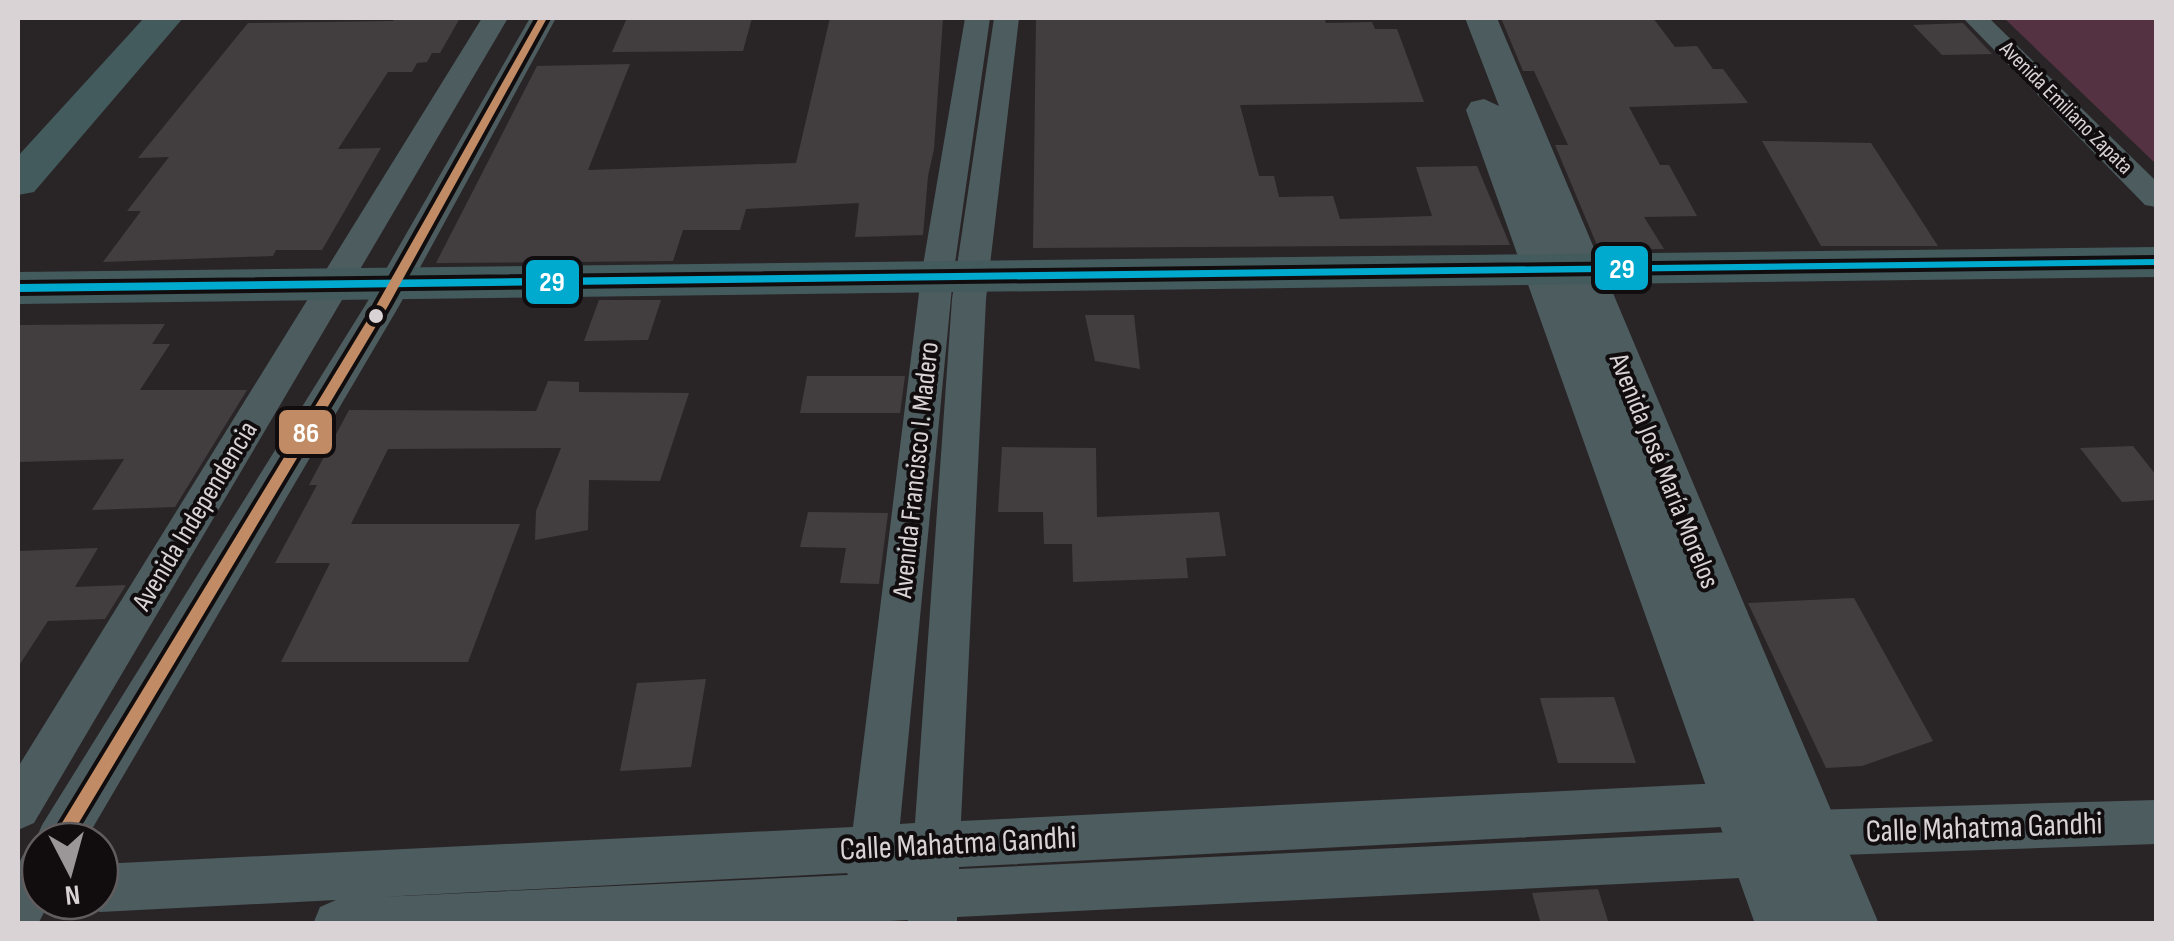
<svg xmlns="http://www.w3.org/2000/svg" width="2174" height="941" font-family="'Sofia Sans Condensed',sans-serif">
  <rect width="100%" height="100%" fill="#292527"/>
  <!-- green -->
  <path fill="#553242" d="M2004,18H2156V164Z"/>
  <!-- building -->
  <path fill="#423e40" d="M395,18H460L440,53H432L427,62L417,63L412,72H388L338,149L381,148L322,250H276L273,256L103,262L141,211H127L169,157L138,158L248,23L393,21Z
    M627,18H752L743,51L612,52Z
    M830,18H943L934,149L928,176L923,235L855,237L859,203L746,209L740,230H683L673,261L436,263L537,66L630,64L588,170L796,163Z
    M1036,18H1324L1326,23L1372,22L1375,29H1397L1424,102L1240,105L1259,176H1274L1279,197L1333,196L1340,219L1432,216L1416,167L1477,166L1510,245L1033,248Z
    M1501,18H1653L1675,47L1697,46L1713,69H1723L1748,103L1629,107L1660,165H1669L1697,216L1644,217L1664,249L1599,250L1555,145H1568L1534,71H1523Z
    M1963,23L1992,54L1942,55L1913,25Z
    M1762,141L1871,143L1938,246H1821Z
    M599,300H661L648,340L584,341Z
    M1085,315H1134L1140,369L1095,361Z
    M165,324L152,344H170L140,390H247L175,507L92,510L124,459L18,462V325Z
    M807,376H905L900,413H800Z
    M548,381L579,382V392L689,393L660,481L589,480L588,530L535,540L536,511L561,448L388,449L351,524H520L468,662H281L330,563H275L317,485H309L349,410L536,411Z
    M2133,446L2156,475V500L2122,502L2080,448Z
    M1002,447L1096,448L1097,517L1219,512L1226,556L1186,558L1188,578L1073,582L1072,544H1044L1043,512H998Z
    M808,512L888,513L879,584L840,583L846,548L800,547Z
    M98,548L75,587L126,585L105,619L48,621L18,667V551Z
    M1854,598L1933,741L1862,766L1826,768L1748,603Z
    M706,679L691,767L620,771L637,683Z
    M1614,697L1636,763H1558L1540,698Z
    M1598,889L1609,924H1541L1532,893Z"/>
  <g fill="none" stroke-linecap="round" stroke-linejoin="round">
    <!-- minor -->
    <path fill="#4d5c5e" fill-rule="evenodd" d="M482,18H508L34,823L18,830V767Z
      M530,18H556L399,306L85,841H40V901H50L38,924H18V865L23,855L39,849L35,841L42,825L366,304Z
      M965,18H990L953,277L900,824L915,823L952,299L994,18H1019L986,299L961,821L1742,782L1778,797L1785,813L1781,822L1811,810L2156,800V844L1812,856L1760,877L957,917V924H907L908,920L837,924H313L320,907L336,900L100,912L83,905L81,901H100V864L853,827L921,277ZM1740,826L1752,831L959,869V867ZM847,873L848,875L381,897Z
      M1963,18H1989L2156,181V207L2145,205Z"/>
    <!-- tertiary -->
    <path fill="#4d5c5e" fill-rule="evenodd" d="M1465,18H1497L1879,924H1755L1466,110L1471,102L1484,99L1499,106Z"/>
    <!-- secondary -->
    <path fill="#445b5d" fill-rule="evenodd" d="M144,18H183L34,192L18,195V156Z
      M2156,247V277L18,304V272Z"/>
    <!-- bus-1 casing -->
    <g stroke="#110d0f" stroke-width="8">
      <path id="bus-1" d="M2156,259V265L18,292V284Z"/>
    </g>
    <!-- bus-2 casing -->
    <g stroke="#110d0f" stroke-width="8">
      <path id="bus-2" d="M539,18H547L388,306L68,841H51L376,306Z"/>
    </g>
    <!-- bus-1 -->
    <use href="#bus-1" fill="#00a9ce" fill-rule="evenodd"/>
    <!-- bus-2 -->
    <use href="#bus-2" fill="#c18c65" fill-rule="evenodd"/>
  </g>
  <!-- markers -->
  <circle fill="#d9d3d5" stroke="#110d0f" stroke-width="4" cx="376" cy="316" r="9"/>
  <g text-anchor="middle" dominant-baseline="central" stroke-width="8" stroke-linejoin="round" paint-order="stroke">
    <!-- far-street labels -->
    <g font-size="22" fill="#d9d3d5" stroke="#110d0f">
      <text transform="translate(2066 108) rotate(45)">Avenida Emiliano Zapata</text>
    </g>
    <!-- street labels -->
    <g font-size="28" fill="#d9d3d5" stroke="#110d0f">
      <text transform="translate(916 470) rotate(-84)">Avenida Francisco I. Madero</text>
      <text transform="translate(1664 471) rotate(68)">Avenida José María Morelos</text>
      <text transform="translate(195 516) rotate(-59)">Avenida Independencia</text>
    </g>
    <!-- near-street labels -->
    <g font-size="32" fill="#d9d3d5" stroke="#110d0f">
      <text transform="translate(1984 828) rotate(-2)">Calle Mahatma Gandhi</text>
      <text transform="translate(958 844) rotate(-3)">Calle Mahatma Gandhi</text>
    </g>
  </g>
  <g stroke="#110d0f" stroke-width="4">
    <rect x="1593" y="244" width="57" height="48" rx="10" fill="#00a9ce"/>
    <rect x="524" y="258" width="57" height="48" rx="10" fill="#00a9ce"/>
    <rect x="277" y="408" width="57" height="48" rx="10" fill="#c18c65"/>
  </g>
  <g font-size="28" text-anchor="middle" font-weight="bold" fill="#fff">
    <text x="1622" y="278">29</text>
    <text x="552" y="291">29</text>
    <text x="306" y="442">86</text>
  </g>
  <!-- border -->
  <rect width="2174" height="941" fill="none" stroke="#d9d3d5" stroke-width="40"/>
  <!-- north arrow -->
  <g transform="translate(70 871) rotate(174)"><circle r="48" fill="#110d0f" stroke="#615c5e" stroke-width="2.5"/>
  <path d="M0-8L18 38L0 25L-18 38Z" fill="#9b9698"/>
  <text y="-15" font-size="28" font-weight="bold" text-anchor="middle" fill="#d9d3d5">N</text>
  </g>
</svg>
